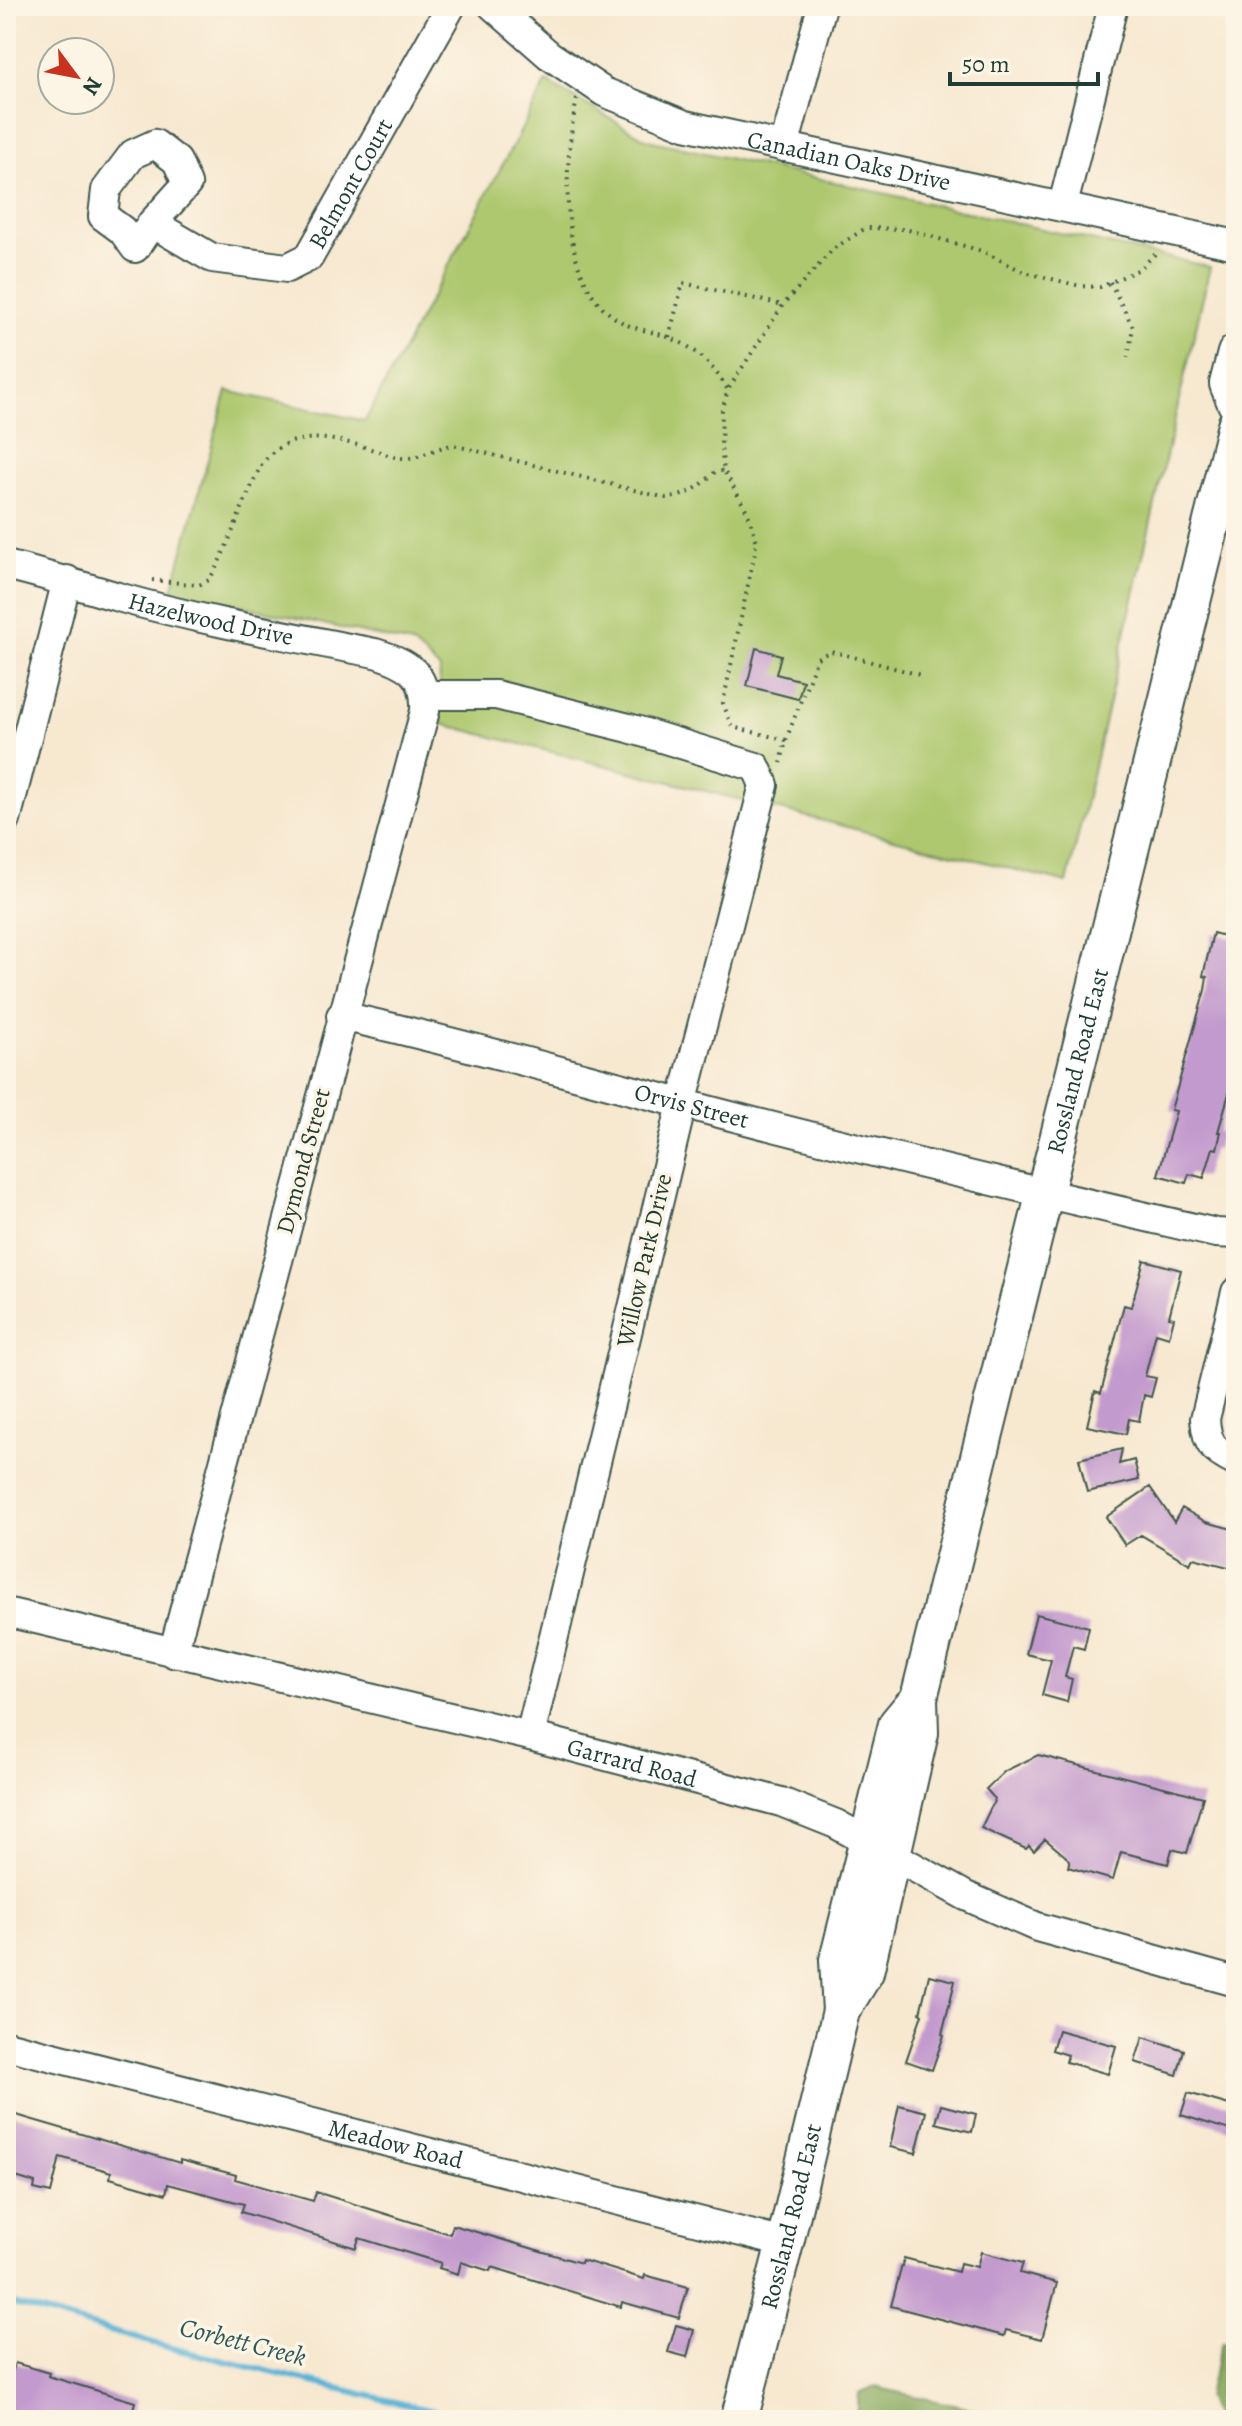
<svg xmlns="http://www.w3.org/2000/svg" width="1242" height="2426" font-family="Alegreya,serif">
  <rect width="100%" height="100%" fill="#fcf5e5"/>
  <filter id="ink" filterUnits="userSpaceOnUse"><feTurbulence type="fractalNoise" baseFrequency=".0125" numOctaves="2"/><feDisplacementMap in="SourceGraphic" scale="16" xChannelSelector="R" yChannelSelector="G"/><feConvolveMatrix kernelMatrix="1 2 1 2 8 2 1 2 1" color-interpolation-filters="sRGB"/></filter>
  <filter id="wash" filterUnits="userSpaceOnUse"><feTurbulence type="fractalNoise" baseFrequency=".006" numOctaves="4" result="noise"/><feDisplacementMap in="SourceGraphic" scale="32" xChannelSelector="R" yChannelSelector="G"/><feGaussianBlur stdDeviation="1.8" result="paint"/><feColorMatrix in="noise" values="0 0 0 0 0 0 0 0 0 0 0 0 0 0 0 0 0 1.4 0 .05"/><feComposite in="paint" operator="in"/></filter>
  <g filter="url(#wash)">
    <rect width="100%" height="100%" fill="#f7e8d0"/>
    <!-- green -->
    <path fill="#adc86e" stroke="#668251" stroke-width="2" d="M547,82L648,140L1210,267L1067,883L438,723L440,669L412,644L172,590L227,391L365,421Z"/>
    <!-- forest -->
    <path fill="#8aac61" stroke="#54744a" stroke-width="2" d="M1236,2341V2420H1216L1206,2397L1222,2343Z
      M875,2387L1020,2420H857L859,2394Z"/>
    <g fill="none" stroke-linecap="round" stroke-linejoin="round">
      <!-- stream -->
      <path stroke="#59b3d7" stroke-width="6" d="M6,2302L171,2348L470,2420"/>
    </g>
    <g id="blocks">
      <!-- building -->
      <path fill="#c39acd" d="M756,648L781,655L776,674L803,681L798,699L747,686Z
        M1213,933L1236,939V1053L1231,1070L1235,1072L1218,1132H1221L1217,1149L1213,1148L1204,1178L1189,1174L1186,1183L1158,1175L1176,1111L1171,1110L1205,990L1207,977L1203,976Z
        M1144,1260L1181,1270L1169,1317L1174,1318L1169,1337L1156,1333L1145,1376L1156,1378L1151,1397L1144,1395L1139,1421L1129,1419L1126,1434L1087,1426L1095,1391L1101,1393L1124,1305L1131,1307Z
        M1122,1449L1119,1464L1134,1460L1139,1480L1087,1492L1079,1459Z
        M1150,1487L1174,1522L1182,1508L1206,1522L1236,1530V1569L1193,1558L1190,1564L1141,1535L1125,1545L1106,1517Z
        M1036,1614L1089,1627L1084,1649L1073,1646L1065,1677L1072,1679L1067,1702L1042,1695L1051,1660L1026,1654Z
        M1038,1755L1203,1797L1187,1853L1172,1849L1168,1864L1121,1852L1113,1880L1068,1867L1070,1860L1045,1839L1034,1851L1029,1846L1026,1849L981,1828L995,1799L986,1789L1005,1771Z
        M929,1975L955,1981L942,2034L944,2035L932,2070L906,2061L922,2014L920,2013Z
        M1058,2030L1116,2046L1108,2074L1066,2062L1068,2055L1052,2050Z
        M1143,2037L1184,2050L1177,2075L1135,2062Z
        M1188,2093L1236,2107V2132L1181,2115Z
        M899,2105L926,2112L916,2153L890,2147Z
        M941,2105L976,2114L972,2132L936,2123Z
        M6,2112L180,2163V2160L236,2175L235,2179L313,2201L316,2192L450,2234L453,2225L581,2263L582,2260L644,2279L645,2275L688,2287L679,2318L622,2302L621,2307L492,2267L490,2271L461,2262L458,2274L439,2268L441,2263L359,2238L356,2248L241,2212L244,2204L168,2184L166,2194L110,2178L111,2172L60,2157L51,2193L34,2189L35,2183L6,2174Z
        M981,2252L1023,2263L1020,2273L1057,2283L1042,2339L1006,2330L1004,2336L891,2306L904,2258L958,2272L960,2263L977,2267Z
        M676,2325L694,2330L687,2357L668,2352Z
        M15,2363L49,2373L48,2376L135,2402L130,2420H29L6,2413V2393Z"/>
    </g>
  </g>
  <g filter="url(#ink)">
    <use href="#blocks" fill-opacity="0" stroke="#3f574b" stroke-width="2"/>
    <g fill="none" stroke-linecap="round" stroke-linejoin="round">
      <!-- minor casing -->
      <g stroke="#3f574b" stroke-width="32">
        <g id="minor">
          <path id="s1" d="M493,6L549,55L604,92L685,125L1236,245"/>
          <path d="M155,144L177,161L187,184L152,223L135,248L122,230L103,216L106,190L133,154Z"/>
          <path d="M784,147L822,6"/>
          <path d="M1063,205L1113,6"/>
          <path id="s2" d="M152,223L212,258L287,268L309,257L451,6"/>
          <path id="s3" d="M6,565C44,574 80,586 118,597C202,621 289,636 375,653C408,663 427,673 425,711L173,1653"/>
          <path d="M426,695H496L629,728L756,767L764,785L682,1104L530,1736"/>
          <path d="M6,820L67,580"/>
          <path id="s4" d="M341,1016C456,1041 568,1074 681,1103C858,1150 1037,1192 1216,1233L1236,1234"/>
          <path d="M1236,1292L1205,1419C1207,1445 1213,1451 1236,1462"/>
          <path id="s5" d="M6,1612L530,1736L781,1802L836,1824L966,1896L1037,1927L1236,1982"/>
          <path id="s6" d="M6,2045L785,2243"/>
        </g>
      </g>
      <!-- major casing -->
      <g stroke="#3f574b" stroke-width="40">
        <g id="major">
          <path d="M1236,353L1228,384L1236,403"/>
          <path d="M841,2011L838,1960L897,1724L912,1706"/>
          <path id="s7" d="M739,2420L785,2243L841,2011L865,1972L920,1733L919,1698L1236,425"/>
        </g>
      </g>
      <!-- path -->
      <path stroke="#3f574b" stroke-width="4" stroke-dasharray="2 6" stroke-linecap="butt" d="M577,99C563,164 554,295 630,326C641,330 653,332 665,336C695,346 712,364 728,390L722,410L721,447L724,471L748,513L757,542L723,703L732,727L786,740L781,763
        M1110,282L1133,327L1128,357
        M669,337L683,283L783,305
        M729,388L783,305L833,249L866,228L905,229L982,251L1024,272L1080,286L1100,287L1140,269L1158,251
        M152,580L199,585L209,580C225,554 235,524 247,496C253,484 258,468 267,458C293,428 339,439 371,449C383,452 393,459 406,458C422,458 436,447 453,445L666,498C688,497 702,485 716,471H724
        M786,740L817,658L831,651L924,676"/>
      <!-- minor -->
      <use href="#minor" stroke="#fff" stroke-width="28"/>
      <!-- major -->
      <use href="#major" stroke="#fff" stroke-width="36"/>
    </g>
  </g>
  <g text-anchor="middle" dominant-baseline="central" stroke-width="7" stroke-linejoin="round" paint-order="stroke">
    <!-- street labels -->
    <g font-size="24" fill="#1f3d34" stroke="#fcf5e5">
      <text stroke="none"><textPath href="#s1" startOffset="396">Canadian Oaks Drive</textPath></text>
      <text stroke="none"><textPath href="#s2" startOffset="254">Belmont Court</textPath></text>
      <text stroke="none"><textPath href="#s3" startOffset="212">Hazelwood Drive</textPath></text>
      <text stroke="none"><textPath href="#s7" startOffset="1404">Rossland Road East</textPath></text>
      <text stroke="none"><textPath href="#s4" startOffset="362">Orvis Street</textPath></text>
      <text transform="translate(303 1161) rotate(-75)">Dymond Street</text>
      <text transform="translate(644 1260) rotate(-77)">Willow Park Drive</text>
      <text stroke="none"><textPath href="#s5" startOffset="644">Garrard Road</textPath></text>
      <text stroke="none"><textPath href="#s6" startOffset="402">Meadow Road</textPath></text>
      <text stroke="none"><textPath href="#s7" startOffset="210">Rossland Road East</textPath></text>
    </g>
    <!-- water labels -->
    <g font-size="26" font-style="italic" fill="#2e5a5d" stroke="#fcf5e5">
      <text transform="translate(243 2342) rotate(14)">Corbett Creek</text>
    </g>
  </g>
  <!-- margin -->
  <rect width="1242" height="2426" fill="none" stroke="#fcf5e5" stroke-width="32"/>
  <!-- north arrow -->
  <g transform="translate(76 76) rotate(122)"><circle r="38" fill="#fcf5e5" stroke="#a4ab9e" stroke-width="2"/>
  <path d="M0-6L14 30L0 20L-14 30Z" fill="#c8321e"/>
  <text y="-12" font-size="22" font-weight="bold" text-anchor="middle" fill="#1f3d34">N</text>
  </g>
  <!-- scale -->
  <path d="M950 72v12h148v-12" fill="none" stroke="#1f3d34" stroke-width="4"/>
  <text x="962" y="72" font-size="24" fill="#1f3d34" stroke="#fcf5e5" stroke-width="6" paint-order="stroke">50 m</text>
</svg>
